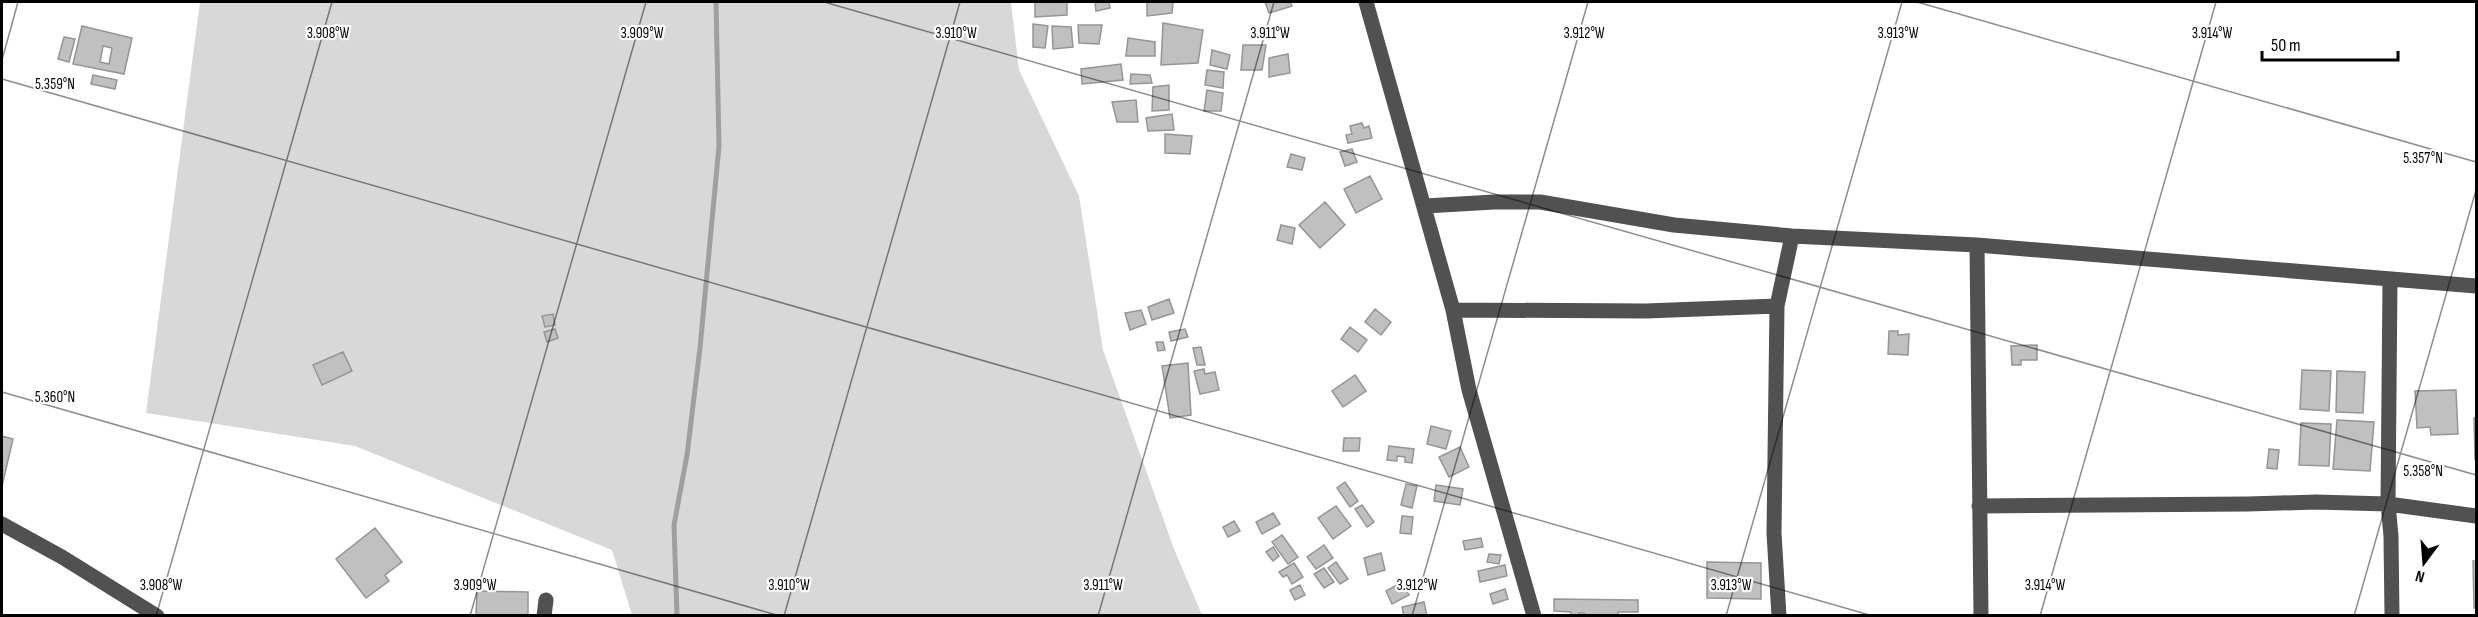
<svg xmlns="http://www.w3.org/2000/svg" width="2478" height="617" font-family="'Sofia Sans Condensed',sans-serif">
  <rect width="100%" height="100%" fill="#fff"/>
  <!-- green -->
  <path fill="#d8d8d8" d="M200,2H1011L1019,70L1079,196L1103,350L1174,549L1202,615H632L612,550L355,446L146,413Z"/>
  <g fill="none" stroke-linecap="round" stroke-linejoin="round">
    <!-- stream -->
    <path stroke="#9f9f9f" stroke-width="5" d="M677,616L674,525L687,455L700,348L719,146L716,2"/>
  </g>
  <!-- building -->
  <path fill="#c0c0c0" stroke="#959595" stroke-width="1.5" fill-rule="evenodd" d="M1035,2H1067V15L1035,17Z
    M1095,2H1109L1110,8L1096,11Z
    M1147,2H1173L1172,13L1147,16Z
    M1265,2H1290L1292,6L1269,13Z
    M1163,23L1203,30L1198,63L1161,65Z
    M1033,24L1048,26L1045,48L1033,47Z
    M1078,25H1102L1099,44L1079,43Z
    M82,26L132,38L124,74L73,64ZM103,46L112,48L109,64L100,62Z
    M1052,26L1071,27L1073,47L1053,49Z
    M64,37L75,39L69,62L58,59Z
    M1128,38L1155,42V56H1126Z
    M1243,45H1266L1262,70H1241Z
    M1212,50L1230,55L1227,69L1210,65Z
    M1288,54L1290,73L1269,77V58Z
    M1121,64L1123,80L1082,84L1081,69Z
    M1207,70L1224,72L1223,88L1205,85Z
    M1131,74L1150,75L1152,83L1130,84Z
    M93,75L117,80L115,89L91,84Z
    M1169,85V110L1152,111L1153,87Z
    M1207,90L1223,93L1221,111H1204Z
    M1136,100L1138,122H1117L1112,102Z
    M1172,114L1174,130L1148,131L1146,118Z
    M1362,123L1364,128L1369,126L1372,138L1348,143L1346,135L1352,134L1350,126Z
    M1165,134L1192,136L1190,154L1165,153Z
    M1352,149L1357,162L1345,166L1340,152Z
    M1291,154L1305,158L1302,170L1287,167Z
    M1370,176L1382,199L1356,213L1344,189Z
    M1325,202L1345,225L1320,248L1299,225Z
    M1281,225L1295,228L1292,244L1277,240Z
    M1169,299L1174,313L1152,320L1148,307Z
    M1375,309L1391,322L1381,335L1365,322Z
    M1141,310L1146,324L1130,330L1125,313Z
    M553,314L555,325L545,327L542,316Z
    M1350,327L1367,340L1358,352L1341,339Z
    M555,329L558,338L547,342L544,332Z
    M1185,329L1188,337L1171,341L1169,332Z
    M1889,331H1898V335L1909,334L1908,355L1888,354Z
    M1156,342H1163L1165,350L1158,351Z
    M2037,345V360H2021V365H2012L2011,346Z
    M1201,347L1205,365H1197L1193,348Z
    M343,352L352,371L322,385L313,365Z
    M1188,363L1191,415L1170,418L1162,366Z
    M1204,369L1205,374L1215,372L1219,390L1200,394L1194,371Z
    M2302,370L2331,371L2329,411L2300,409Z
    M2337,371L2365,372L2363,413L2336,412Z
    M1355,375L1366,391L1343,407L1332,391Z
    M2456,390L2458,434L2431,435L2430,427L2417,428L2415,391Z
    M2474,418H2476V459H2475Z
    M2337,420L2374,422L2370,471L2333,469Z
    M2301,423L2331,424L2329,466L2299,465Z
    M1431,426L1451,431L1446,449L1427,444Z
    M2,436L13,439L2,486Z
    M1344,438H1360L1359,451H1343Z
    M1389,446L1414,449L1412,463L1405,462V457L1397,456V461L1387,460Z
    M1460,447L1469,467L1449,477L1439,457Z
    M2269,449L2279,450L2277,469L2267,468Z
    M1345,482L1358,501L1350,507L1337,488Z
    M1406,484L1417,486L1412,508L1401,505Z
    M1436,485L1463,489L1460,505L1434,501Z
    M1362,505L1374,522L1367,527L1355,509Z
    M1336,506L1351,526L1333,539L1318,518Z
    M1273,513L1280,524L1262,534L1256,522Z
    M1402,516L1413,517L1411,534L1400,533Z
    M1234,521L1240,531L1228,537L1223,527Z
    M375,528L402,562L385,575L389,581L366,598L336,559Z
    M1282,535L1298,557L1288,564L1272,542Z
    M1481,538L1483,547L1465,550L1463,541Z
    M1324,545L1333,558L1316,569L1307,557Z
    M1273,547L1279,556L1273,561L1266,552Z
    M1381,553L1385,570L1368,575L1364,558Z
    M1489,554L1501,555L1499,564L1487,562Z
    M2473,561H2476V608H2474Z
    M1336,562L1348,579L1340,584L1328,568Z
    M1707,562L1761,563V599L1707,598Z
    M1294,563L1303,577L1292,584L1287,575L1283,577L1279,572Z
    M1505,565L1507,576L1480,582L1478,571Z
    M1324,568L1334,582L1324,588L1314,574Z
    M1402,582L1409,595L1392,604L1386,591Z
    M1300,585L1305,595L1295,600L1290,590Z
    M1505,589L1508,599L1493,604L1490,594Z
    M477,591L528,592V616H476Z
    M1554,599L1638,600V612H1618V616H1584V613H1579V616H1571V612L1554,611Z
    M1424,602L1427,616H1404L1402,607Z"/>
  <g fill="none" stroke-linecap="round" stroke-linejoin="round">
    <!-- minor -->
    <path stroke="#515151" stroke-width="15" d="M1366,2L1453,310L1469,390L1534,616
      M1425,206L1494,202H1540L1674,225L1792,236L1977,245L2476,286
      M1977,245L1981,616
      M2390,280L2388,504L2391,536L2392,616
      M1453,310L1646,311L1777,306
      M1979,506L2248,504L2316,502L2388,504L2476,516
      M2,524L62,557L157,616
      M544,616L546,600
      M1779,616L1774,533L1777,306L1792,236"/>
  </g>
  <!-- ticks -->
  <path fill="none" stroke="#000" stroke-width="1.5" stroke-opacity="0.45" d="M824,2L2476,475M1917,2L2476,162M2,60L18,2M2,79L1873,616M2,392L780,616M156,616L332,2M470,616L646,2M784,616L960,2M1098,616L1274,2M1412,616L1588,2M1726,616L1902,2M2040,616L2216,2M2354,616L2476,190"/>
  <g font-size="15" text-anchor="middle" fill="#000" stroke="#fff" stroke-width="4.5" stroke-linejoin="round" paint-order="stroke">
    <text x="328" y="38">3.908°W</text>
    <text x="642" y="38">3.909°W</text>
    <text x="956" y="38">3.910°W</text>
    <text x="1270" y="38">3.911°W</text>
    <text x="1584" y="38">3.912°W</text>
    <text x="1898" y="38">3.913°W</text>
    <text x="2212" y="38">3.914°W</text>
    <text x="55" y="89">5.359°N</text>
    <text x="2423" y="163">5.357°N</text>
    <text x="55" y="402">5.360°N</text>
    <text x="2423" y="476">5.358°N</text>
    <text x="161" y="590">3.908°W</text>
    <text x="475" y="590">3.909°W</text>
    <text x="789" y="590">3.910°W</text>
    <text x="1103" y="590">3.911°W</text>
    <text x="1417" y="590">3.912°W</text>
    <text x="1731" y="590">3.913°W</text>
    <text x="2045" y="590">3.914°W</text>
  </g>
  <!-- border -->
  <rect width="2478" height="617" fill="none" stroke="#000000" stroke-width="6"/>
  <!-- north arrow -->
  <g transform="translate(2424 563) rotate(196)" stroke="#ffffff" stroke-width="4.5" paint-order="stroke">
  <path d="M0-4.5L10 22L0 15L-10 22Z" fill="#000000"/>
  <text y="-9" font-size="16" font-weight="bold" text-anchor="middle" fill="#000000">N</text>
  </g>
  <!-- scale -->
  <path d="M2262 51v9h136v-9" fill="none" stroke="#000000" stroke-width="3"/>
  <text x="2271" y="51" font-size="18" fill="#000000" stroke="#ffffff" stroke-width="4.5" paint-order="stroke">50 m</text>
</svg>
